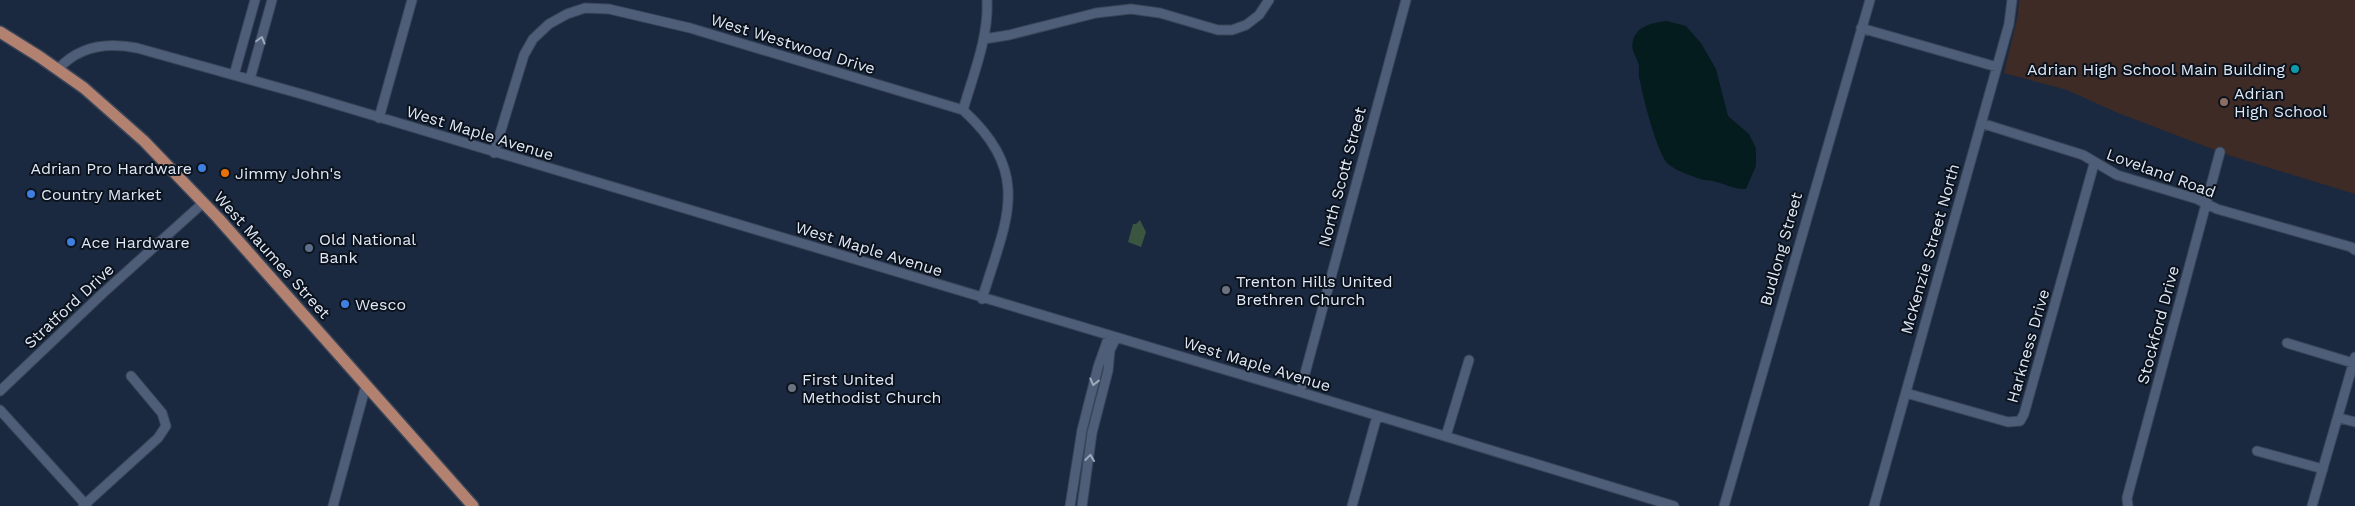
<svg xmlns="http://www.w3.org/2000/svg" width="2355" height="506" font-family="'Work Sans',sans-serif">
  <rect width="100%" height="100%" fill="#1b2940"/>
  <!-- education -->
  <path fill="#3e2b26" d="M2019,0H2355V194L2231,156L2118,113L2067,90L2004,73L2018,15Z"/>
  <!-- green -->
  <path fill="#3a5540" d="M1140,220L1146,232L1141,247L1128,242L1133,224H1136Z"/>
  <!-- water -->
  <path fill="#041c1e" d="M1667,21L1686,26L1701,43L1716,69L1728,116L1749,134L1756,148V166L1746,189C1731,190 1718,179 1703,180C1693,176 1677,172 1668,164C1657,153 1643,98 1640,81C1638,76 1639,71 1639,66C1637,56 1630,52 1633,40C1637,26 1654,22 1667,21Z"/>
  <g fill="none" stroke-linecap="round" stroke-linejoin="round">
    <!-- minor casing -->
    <g stroke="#394558" stroke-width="11">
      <path id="minor" d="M1861,28L1997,67
        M984,39L1009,35L1096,13L1131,9L1160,13L1218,30H1232L1246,25L1259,15L1269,0
        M58,69C80,45 108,42 137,48L305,95L1300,392L1674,506
        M234,75L255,0
        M250,79L272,0
        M963,110C973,75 989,37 987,0
        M379,118L412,0
        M1981,123L2083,155L2117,175L2197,199L2217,209L2351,247L2355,250
        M494,153L524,55L533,39L549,24L567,14L585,8L609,9L690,28L963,110C1034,175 1006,220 982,299
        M2287,343L2353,363
        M0,391L102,294L203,203
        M1300,392L1406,0
        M1906,393L2008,422L2020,421L2024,414L2094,164
        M0,410L87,506
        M2339,418L2355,422
        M1446,436L1469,360
        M2257,451L2323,469
        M83,506L158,438L166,426L162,413L131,376
        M333,506L366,385
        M1070,506L1082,430L1098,367L1109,336
        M1082,506L1092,433L1108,371L1110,350L1116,338
        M1352,506L1377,416
        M1724,506L1870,0
        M1874,506L2009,24L2012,0
        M2128,506L2127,498L2220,152
        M2312,506L2355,357"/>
    </g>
    <!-- major casing -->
    <g stroke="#394558" stroke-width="14">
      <path id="major" d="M0,32L40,57L84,88L144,141L218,218L473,506"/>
    </g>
    <!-- minor -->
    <use href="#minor" stroke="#4e5e78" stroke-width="9"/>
    <!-- major -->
    <use href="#major" stroke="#b28170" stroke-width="11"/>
  </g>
  <!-- one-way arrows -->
  <defs><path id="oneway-chevron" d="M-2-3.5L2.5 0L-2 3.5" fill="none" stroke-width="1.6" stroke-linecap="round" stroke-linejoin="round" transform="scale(1.25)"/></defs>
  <g stroke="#9daabe">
    <use href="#oneway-chevron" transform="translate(261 40) rotate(-75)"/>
    <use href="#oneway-chevron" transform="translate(1094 382) rotate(104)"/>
    <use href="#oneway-chevron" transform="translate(1090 458) rotate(-84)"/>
  </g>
  <!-- markers -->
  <circle fill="#0f9aa8" stroke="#0b121c" stroke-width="2" cx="2295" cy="69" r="5"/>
  <circle fill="#8d6e63" stroke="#0b121c" stroke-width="2" cx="2224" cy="102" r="5"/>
  <g fill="#3f7fe0" stroke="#0b121c" stroke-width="2">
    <circle cx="202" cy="168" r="5"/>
    <circle cx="31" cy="194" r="5"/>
    <circle cx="71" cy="242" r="5"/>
    <circle cx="345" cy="304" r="5"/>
  </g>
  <circle fill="#e8710a" stroke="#0b121c" stroke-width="2" cx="225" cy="173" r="5"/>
  <circle fill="#5c6f8a" stroke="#0b121c" stroke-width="2" cx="309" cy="248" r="5"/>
  <g fill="#6b7280" stroke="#0b121c" stroke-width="2">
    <circle cx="1226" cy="290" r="5"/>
    <circle cx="792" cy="388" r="5"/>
  </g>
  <g text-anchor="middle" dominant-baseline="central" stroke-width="4" stroke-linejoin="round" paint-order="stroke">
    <!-- street labels -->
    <g font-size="16" fill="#dee8f7" stroke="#0b121c">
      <text transform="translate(793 44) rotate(17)">West Westwood Drive</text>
      <text transform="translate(480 133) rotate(17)">West Maple Avenue</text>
      <text transform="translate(2161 173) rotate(20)">Loveland Road</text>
      <text transform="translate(1342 177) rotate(-75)">North Scott Street</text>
      <text transform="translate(869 249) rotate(17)">West Maple Avenue</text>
      <text transform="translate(1781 249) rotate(-74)">Budlong Street</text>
      <text transform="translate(1930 249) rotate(-74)">McKenzie Street North</text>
      <text transform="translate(272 255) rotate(48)">West Maumee Street</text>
      <text transform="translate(69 306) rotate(-43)">Stratford Drive</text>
      <text transform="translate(2158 325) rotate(-75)">Stockford Drive</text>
      <text transform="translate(2028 346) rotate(-74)">Harkness Drive</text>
      <text transform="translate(1257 364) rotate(17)">West Maple Avenue</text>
    </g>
    <!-- poi labels -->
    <g font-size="16" fill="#dee8f7" stroke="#0b121c" text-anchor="start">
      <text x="2285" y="69" text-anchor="end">Adrian High School Main Building</text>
      <text x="2234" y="93">Adrian<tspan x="2234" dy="18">High School</tspan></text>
      <text x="192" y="168" text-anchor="end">Adrian Pro Hardware</text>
      <text x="235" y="173">Jimmy John's</text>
      <text x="41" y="194">Country Market</text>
      <text x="319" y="239">Old National<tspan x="319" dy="18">Bank</tspan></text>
      <text x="81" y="242">Ace Hardware</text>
      <text x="1236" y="281">Trenton Hills United<tspan x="1236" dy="18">Brethren Church</tspan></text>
      <text x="355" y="304">Wesco</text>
      <text x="802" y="379">First United<tspan x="802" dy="18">Methodist Church</tspan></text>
    </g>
  </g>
</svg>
